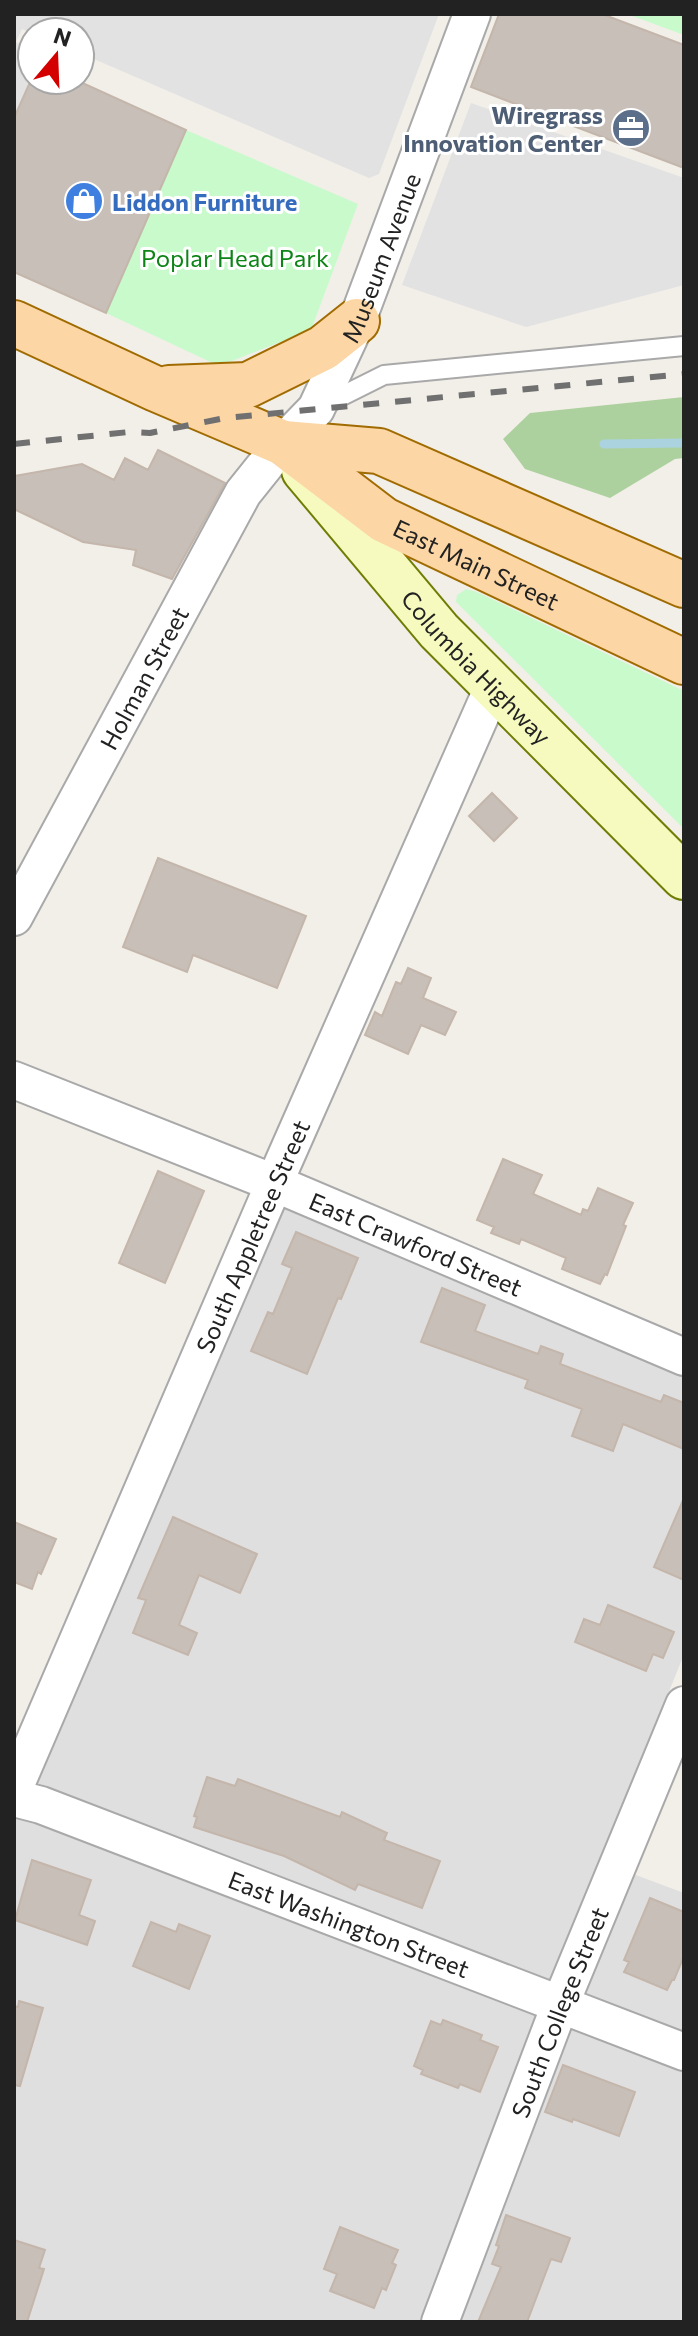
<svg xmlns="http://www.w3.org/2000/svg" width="698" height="2336" font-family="Commissioner,sans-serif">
  <rect width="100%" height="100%" fill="#f2efe9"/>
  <!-- residential -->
  <path fill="#e0dfdf" d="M282,1201L684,1371V1654L601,1862L684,1893V2322H14V1776Z"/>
  <!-- forest -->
  <path fill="#add19e" d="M684,397V458L675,459L610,498L525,469L503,439L530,413Z"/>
  <!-- park -->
  <path fill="#c8facc" d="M627,14H684V35Z
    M186,130L358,204L311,330L219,366L106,313Z
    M466,589L477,592L684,691V829L456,602L457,595Z"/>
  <!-- parking -->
  <path fill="#e2e2e2" d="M14,14H439L379,174L369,178L80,53V32L32,33L22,29L16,42L32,49V77L14,118Z
    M471,103L684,178V285L526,327L402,285Z"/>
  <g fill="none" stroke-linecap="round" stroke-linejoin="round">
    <!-- stream -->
    <path stroke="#aad3df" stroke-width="9" d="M604,444L684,443"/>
  </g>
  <!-- building -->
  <path fill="#c7bfb8" stroke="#c4b6ab" stroke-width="2" d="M499,14H602L684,45V168L471,87Z
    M31,80H76L186,130L106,313L14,272V118Z
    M158,450L225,483L172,579L133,565L136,550L83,542L14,509V476L82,464L114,480L125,458L148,470Z
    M492,793L517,818L494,841L469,816Z
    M158,858L306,916L277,988L193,955L187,972L123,947Z
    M408,968L431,978L423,998L456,1012L445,1035L421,1025L408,1054L365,1035L375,1012L382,1016L396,982L401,984Z
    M503,1159L542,1175L533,1194L581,1215L583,1209L588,1211L598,1188L633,1203L623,1225L626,1226L607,1275L605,1274L600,1284L562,1269L566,1258L521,1239L519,1244L491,1233L494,1227L477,1220Z
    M158,1171L204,1191L165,1283L119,1263Z
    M296,1232L358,1258L341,1299L338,1298L307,1374L251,1351L268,1312L273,1314L292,1268L282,1264Z
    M442,1288L485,1305L475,1331L538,1354L541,1346L563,1354L560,1364L661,1402L664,1395L684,1403V1449L623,1424L613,1451L572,1436L582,1409L525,1388L528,1380L421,1342Z
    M684,1498V1580L654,1567Z
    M173,1517L257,1554L240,1593L199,1575L179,1625L197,1633L188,1655L133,1633L146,1600L138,1598Z
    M14,1522L56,1539L41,1574L38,1572L32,1589L14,1582Z
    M608,1605L674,1632L663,1658L653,1654L646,1671L575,1642L584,1619L600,1625Z
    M207,1777L235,1786L238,1779L340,1817L342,1812L387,1833L384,1840L440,1861L422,1908L358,1884L355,1890L284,1856L194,1827L197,1817L194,1816Z
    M32,1860L91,1880L79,1915L95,1921L87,1945L15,1920Z
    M650,1898L684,1912V1956L674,1980H672L667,1990L624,1972L629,1962L624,1960Z
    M151,1922L176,1932L179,1924L210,1936L189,1989L133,1966Z
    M19,2001L43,2008L20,2086L14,2085V2006L18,2007Z
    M443,2020L482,2035L480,2040L498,2047L480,2092L460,2084L458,2088L421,2074L423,2070L414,2066L431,2021L441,2025Z
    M563,2065L635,2092L619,2136L573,2119L572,2122L545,2112Z
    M506,2215L570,2238L561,2262L551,2259L527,2322H478L501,2267L492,2264L499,2246L496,2245Z
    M340,2227L398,2250L392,2263L396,2265L386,2290L382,2288L374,2308L330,2291L337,2274L324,2269Z
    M14,2240L45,2250L39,2268L44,2269L27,2322H14Z"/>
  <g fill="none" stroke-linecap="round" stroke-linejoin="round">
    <!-- service casing -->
    <g stroke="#a9a9a9" stroke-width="22">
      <path id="service" d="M322,406L384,375L684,346"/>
    </g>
    <!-- minor casing -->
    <g stroke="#a9a9a9" stroke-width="40">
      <g id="minor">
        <path id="s1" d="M14,917L243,493L283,443L316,409L357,321L472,14"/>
        <path id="s2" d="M14,1080L274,1183L684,1357"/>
        <path id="s3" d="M14,1789L283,1163L494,685"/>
        <path id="s4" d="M14,1798L41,1805L684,2052"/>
        <path id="s5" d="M440,2322L560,2005L684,1705"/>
      </g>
    </g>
    <!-- secondary casing -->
    <g stroke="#707d05" stroke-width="48">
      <g id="secondary">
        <path id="s6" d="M304,470L439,631L684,877"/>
      </g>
    </g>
    <!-- primary casing -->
    <g stroke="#a06b00" stroke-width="48">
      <g id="primary">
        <path id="s7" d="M14,323L156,389L283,443L384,520L684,662"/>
        <path d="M169,388L248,385L323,348L357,321"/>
        <path d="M283,443L379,451L684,585"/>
      </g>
    </g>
    <!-- service -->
    <use href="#service" stroke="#fff" stroke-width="18"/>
    <!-- minor -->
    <use href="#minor" stroke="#fff" stroke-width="36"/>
    <!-- secondary -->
    <use href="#secondary" stroke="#f7fabf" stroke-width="44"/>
    <!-- primary -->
    <use href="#primary" stroke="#fcd6a4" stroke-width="44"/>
    <!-- rail -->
    <path stroke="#707070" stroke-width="6" stroke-dasharray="16 16" stroke-linecap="butt" d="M14,444L129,432L150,433L225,418L684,374"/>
  </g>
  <!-- icons -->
  <defs>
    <g id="office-disc" transform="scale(2)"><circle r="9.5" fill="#5c6f8a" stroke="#fff"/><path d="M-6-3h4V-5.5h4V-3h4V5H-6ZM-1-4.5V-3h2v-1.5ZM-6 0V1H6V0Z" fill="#fff"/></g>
    <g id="shop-disc" transform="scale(2)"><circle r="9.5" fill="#3f7fe0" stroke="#fff"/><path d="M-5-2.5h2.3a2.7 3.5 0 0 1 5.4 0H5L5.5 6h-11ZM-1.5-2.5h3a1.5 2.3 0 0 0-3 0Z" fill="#fff"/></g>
  </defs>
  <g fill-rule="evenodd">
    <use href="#office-disc" x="631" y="128"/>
    <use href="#shop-disc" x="84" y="201"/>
  </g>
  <g text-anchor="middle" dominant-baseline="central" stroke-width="6" stroke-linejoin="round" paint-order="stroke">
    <!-- service labels -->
    <g font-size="24" font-weight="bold" fill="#4e5e75" stroke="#fff" text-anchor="end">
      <text x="603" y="114">Wiregrass<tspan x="603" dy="28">Innovation Center</tspan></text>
    </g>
    <!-- shop labels -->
    <g font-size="24" font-weight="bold" fill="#366cbe" stroke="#fff" text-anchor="start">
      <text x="112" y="201">Liddon Furniture</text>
    </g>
    <!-- park labels -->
    <g font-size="24" fill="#0c8416" stroke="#fff">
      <text x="235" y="257">Poplar Head Park</text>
    </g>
    <!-- street labels -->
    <g font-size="24" fill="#222" stroke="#fff">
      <text stroke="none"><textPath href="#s1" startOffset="758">Museum Avenue</textPath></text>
      <text stroke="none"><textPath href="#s7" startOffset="524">East Main Street</textPath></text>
      <text stroke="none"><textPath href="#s6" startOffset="262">Columbia Highway</textPath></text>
      <text stroke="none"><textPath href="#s1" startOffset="272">Holman Street</textPath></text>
      <text stroke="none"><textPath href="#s3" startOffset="602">South Appletree Street</textPath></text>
      <text stroke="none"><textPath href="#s2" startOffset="434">East Crawford Street</textPath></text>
      <text stroke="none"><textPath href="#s4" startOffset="358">East Washington Street</textPath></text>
      <text stroke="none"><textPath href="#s5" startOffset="332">South College Street</textPath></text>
    </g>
  </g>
  <!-- border -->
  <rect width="698" height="2336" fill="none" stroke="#222222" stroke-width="32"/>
  <!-- north arrow -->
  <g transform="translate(56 56) rotate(19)"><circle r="38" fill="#ffffff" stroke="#a7a7a7" stroke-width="2"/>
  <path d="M0-6L14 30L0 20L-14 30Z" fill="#d40000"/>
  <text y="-12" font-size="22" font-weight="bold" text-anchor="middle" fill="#222222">N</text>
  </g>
</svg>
